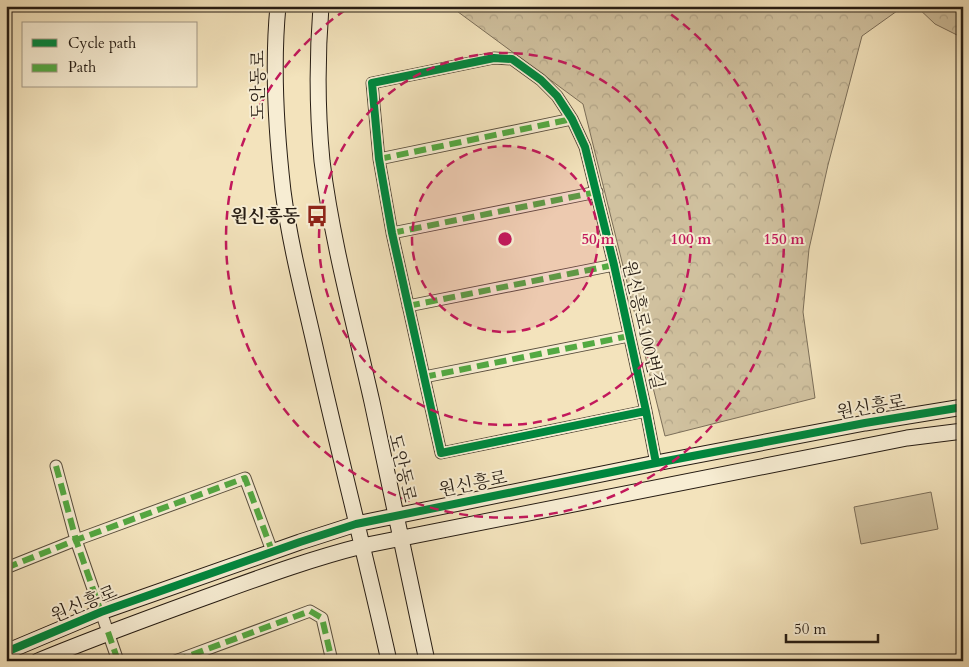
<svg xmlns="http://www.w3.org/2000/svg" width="969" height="667" font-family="Cardo,'Noto Serif KR',serif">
  <defs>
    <pattern id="forest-crowns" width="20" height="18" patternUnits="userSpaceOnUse" patternTransform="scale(1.25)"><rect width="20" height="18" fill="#d0c19f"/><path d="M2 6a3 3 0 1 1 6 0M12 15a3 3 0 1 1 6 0" fill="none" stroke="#b2a588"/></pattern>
  </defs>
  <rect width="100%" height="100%" fill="#f3e3bc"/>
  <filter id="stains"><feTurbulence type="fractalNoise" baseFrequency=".004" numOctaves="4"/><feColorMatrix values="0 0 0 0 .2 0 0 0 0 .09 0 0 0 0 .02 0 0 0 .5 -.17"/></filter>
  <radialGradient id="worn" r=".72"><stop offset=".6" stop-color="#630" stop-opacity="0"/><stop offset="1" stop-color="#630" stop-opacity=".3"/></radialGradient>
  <!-- green -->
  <path fill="#d0c19f" stroke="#7b6e59" d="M931,492L938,529L861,544L854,507Z"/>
  <!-- forest -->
  <path fill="url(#forest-crowns)" stroke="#7b6e59" d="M450,6H914L897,11L862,36L828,165L809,249L803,312L815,398L665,436L583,104Z
    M916,6H963V38L935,24Z"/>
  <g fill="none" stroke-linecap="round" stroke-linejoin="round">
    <!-- street casing -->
    <g stroke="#594e3d" stroke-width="13">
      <path id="street" d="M379,159L572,119
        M392,233L597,192
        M408,306L614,265
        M424,377L629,336
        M646,411L441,453L392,233L379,159L372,83L494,58L512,59L541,80L557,96L572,119L585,147L614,265L646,411L656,463
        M56,466L76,540L118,661
        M6,568L76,540L245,478L272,551
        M175,661L310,611L322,618L332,661"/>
    </g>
    <!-- secondary casing -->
    <g stroke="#261c13" stroke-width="17">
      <path id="secondary" d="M278,6C272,68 276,130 283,191C290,245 304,298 316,351C339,454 366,557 389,661
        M321,6C317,58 317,110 322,161C332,242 354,322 372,402C391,488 408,575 427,661
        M6,652L101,612L300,542L356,524L656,463L865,423L963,407
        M38,661C98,636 159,614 220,592C267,575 314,558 362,546L907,438L963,431"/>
    </g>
    <!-- street -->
    <use href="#street" stroke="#f7edd3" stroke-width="11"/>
    <!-- secondary -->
    <use href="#secondary" stroke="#f7edd3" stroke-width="15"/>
    <!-- quiet -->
    <path stroke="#53a942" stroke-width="6" stroke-dasharray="12 6" stroke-linecap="butt" d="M379,159L572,119
      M392,233L597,192
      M408,306L614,265
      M424,377L629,336
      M56,466L76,540L101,612
      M6,568L76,540L245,478L272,551
      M108,632L118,661
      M175,661L310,611L322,618L332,661"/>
    <!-- cycleway casing -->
    <g stroke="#f7edd3" stroke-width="11">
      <path id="cycleway" d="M646,411L441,453L392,233L379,159L372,83L494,58L512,59L541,80L557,96L572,119L585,147L614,265L646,411L656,463
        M6,652L101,612L300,542L356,524L656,463L865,423L963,407"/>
    </g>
    <!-- cycleway -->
    <use href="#cycleway" stroke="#00873e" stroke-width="8"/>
  </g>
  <!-- distance rings -->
  <circle cx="505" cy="239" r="93" fill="#c2185b" fill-opacity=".12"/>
  <g fill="none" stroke="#c2185b" stroke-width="2.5" stroke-dasharray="9 6">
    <circle cx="505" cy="239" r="93"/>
    <circle cx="505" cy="239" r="186"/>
    <path d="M659 6A279 279 0 1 1 351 6"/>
  </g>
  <!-- icons -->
  <defs>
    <g id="bus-bare" transform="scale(1.725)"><path d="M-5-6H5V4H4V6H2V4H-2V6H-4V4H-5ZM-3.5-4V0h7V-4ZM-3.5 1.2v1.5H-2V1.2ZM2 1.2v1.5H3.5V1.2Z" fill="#8f2418" stroke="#f7edd3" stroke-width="2.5" paint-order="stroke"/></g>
  </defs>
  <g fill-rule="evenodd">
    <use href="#bus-bare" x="317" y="216"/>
  </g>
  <g text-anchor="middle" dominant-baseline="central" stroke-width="4" stroke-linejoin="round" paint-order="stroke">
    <!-- street labels -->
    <g font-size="18" fill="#261c13" stroke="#f7edd3">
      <text transform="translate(258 85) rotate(-90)">도안동로</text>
      <text transform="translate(643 325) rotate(77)">원신흥로100번길</text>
      <text transform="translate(871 407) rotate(-10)">원신흥로</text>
      <text transform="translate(402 468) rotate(77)">도안동로</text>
      <text transform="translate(473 484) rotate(-11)">원신흥로</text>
      <text transform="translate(84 604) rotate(-22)">원신흥로</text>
    </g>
    <!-- poi labels -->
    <g font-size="18" font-weight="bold" fill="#261c13" stroke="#f7edd3" text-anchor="end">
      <text x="300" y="216">원신흥동</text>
    </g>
  </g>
  <circle cx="505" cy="239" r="8" fill="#c2185b" stroke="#f7edd3" stroke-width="2.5"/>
  <g font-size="15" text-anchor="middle" font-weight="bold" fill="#c2185b" stroke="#f7edd3" stroke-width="4" stroke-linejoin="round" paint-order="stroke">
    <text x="598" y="244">50 m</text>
    <text x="691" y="244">100 m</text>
    <text x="784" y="244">150 m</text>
  </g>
  <!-- margin -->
  <rect width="969" height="667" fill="none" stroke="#f3e3bc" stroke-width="25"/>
  <rect x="8" y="8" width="954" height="652" fill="none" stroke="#261c13" stroke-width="2.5"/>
  <rect x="12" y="12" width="944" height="642" fill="none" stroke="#261c13"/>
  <!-- legend -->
  <rect x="22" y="22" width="175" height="65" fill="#f7edd3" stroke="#a39986"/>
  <rect x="32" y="39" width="25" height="8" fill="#00873e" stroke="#a39986"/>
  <text x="68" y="48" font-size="15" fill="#261c13">Cycle path</text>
  <rect x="32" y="64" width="25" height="8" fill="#53a942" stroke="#a39986"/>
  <text x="68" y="72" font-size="15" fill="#261c13">Path</text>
  <!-- scale -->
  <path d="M786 634v8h92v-8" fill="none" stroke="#261c13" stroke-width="2.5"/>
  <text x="794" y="634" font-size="15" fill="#261c13" stroke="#f7edd3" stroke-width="4" paint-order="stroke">50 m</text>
  <rect width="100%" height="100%" filter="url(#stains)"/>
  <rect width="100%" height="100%" fill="url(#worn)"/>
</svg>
